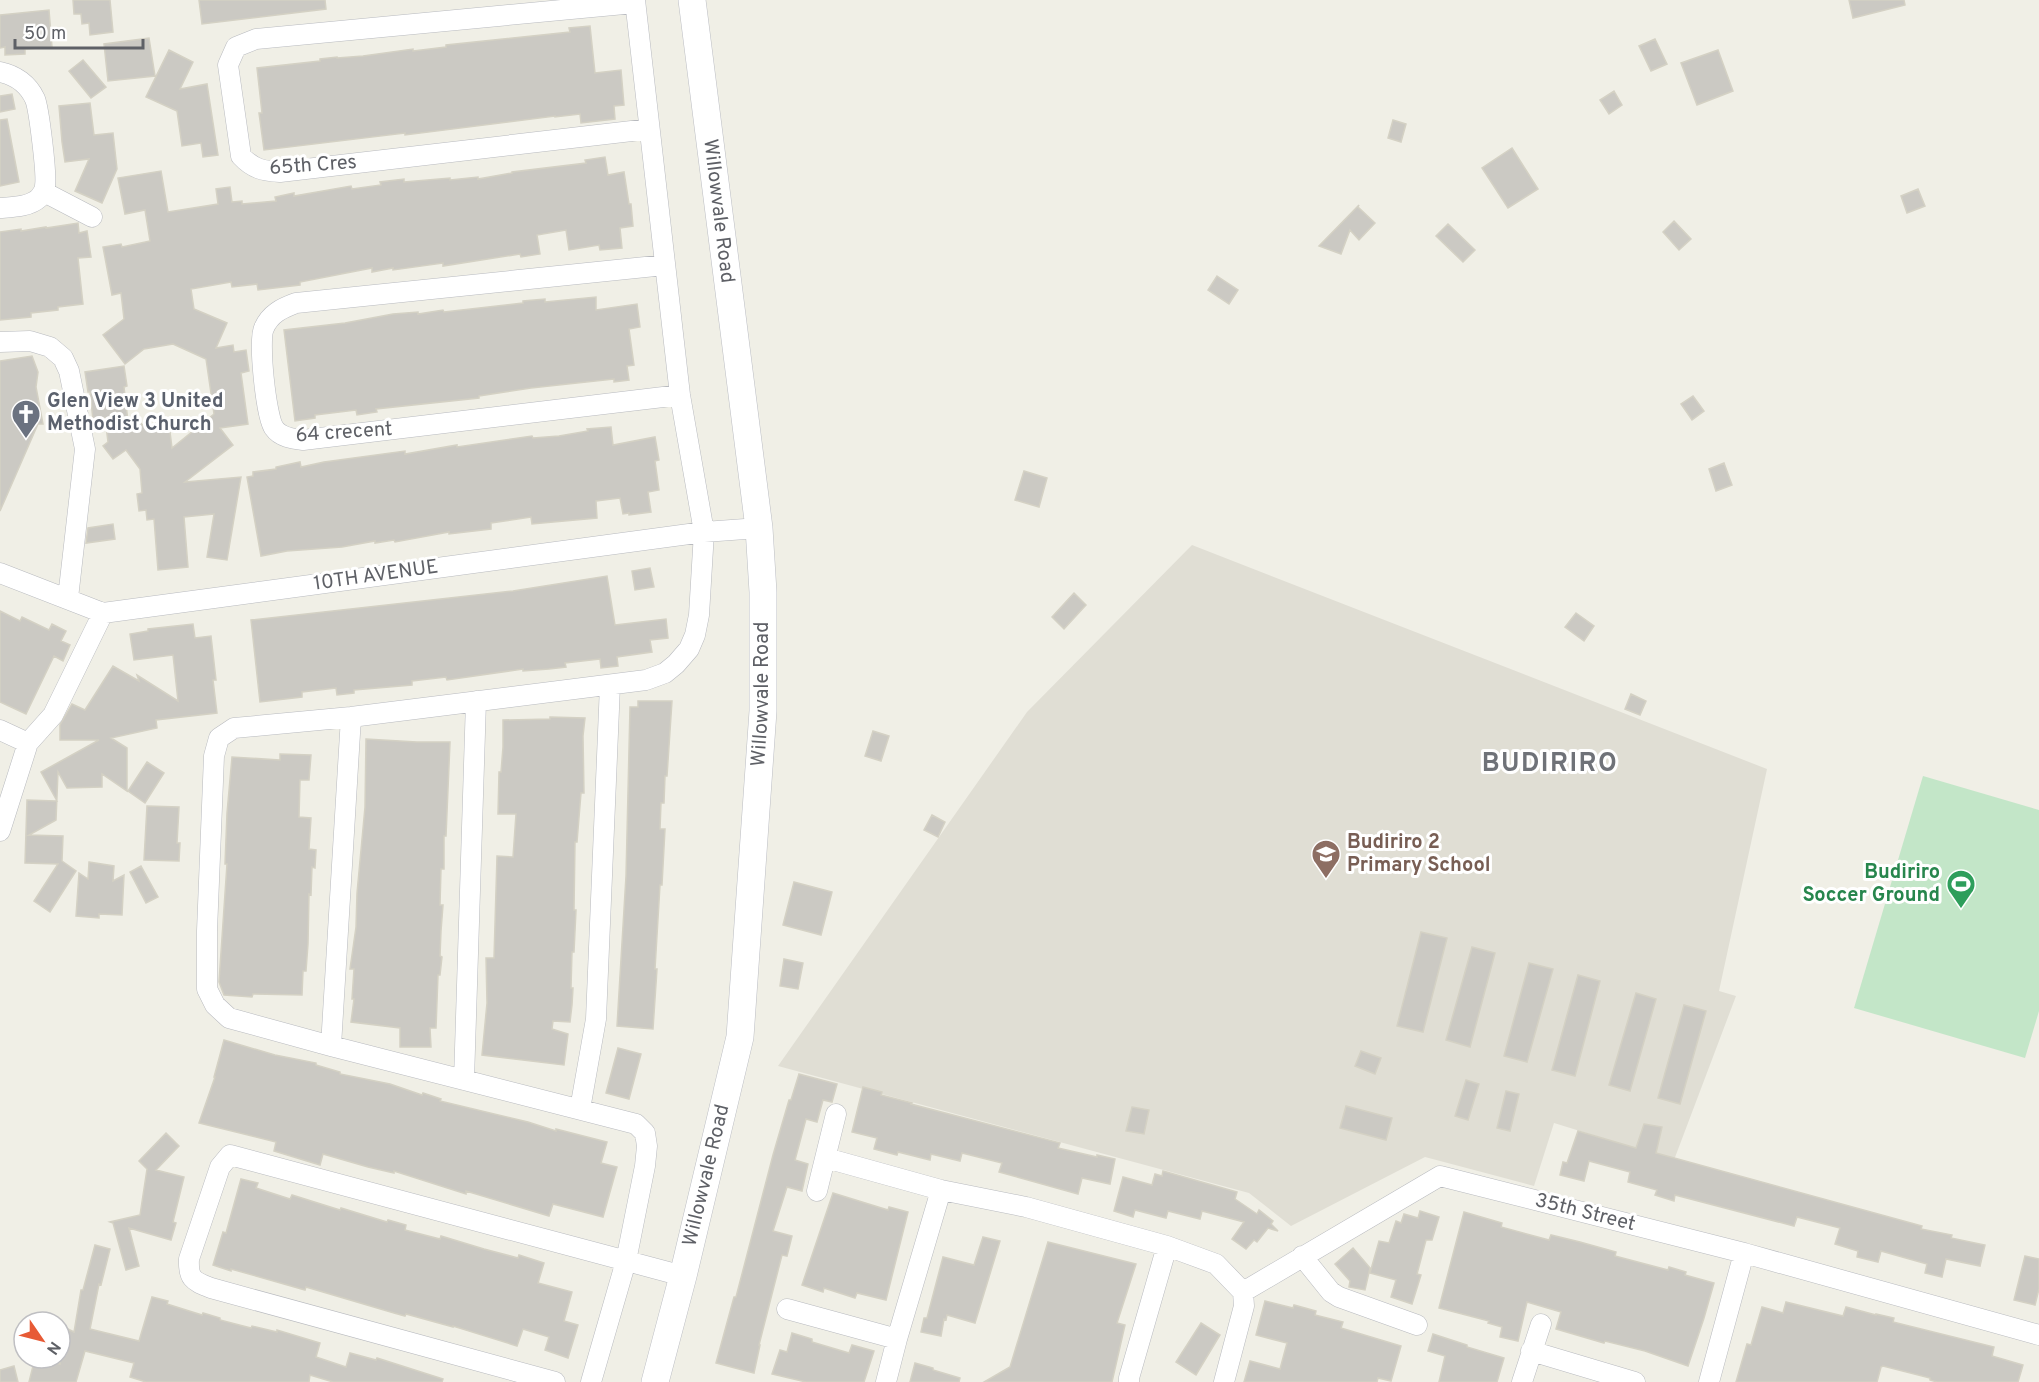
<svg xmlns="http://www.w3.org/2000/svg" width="2039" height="1382" font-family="Overpass,sans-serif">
  <rect width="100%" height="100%" fill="#f0efe6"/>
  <!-- education -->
  <path fill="#e0ded4" d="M1192,545L1767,769L1719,991L1736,996L1674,1160L1554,1123L1534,1186L1425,1157L1291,1226L1249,1193L778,1066L1027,712Z"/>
  <!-- green -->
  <path fill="#c3e6c8" d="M1923,776L2039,810V1011L2025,1058L1854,1008Z"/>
  <!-- building -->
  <path fill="#cbc9c3" stroke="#d4d1c4" stroke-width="1.5" d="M73,0H110L113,32L90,35L89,23L82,24L81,14H74Z
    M199,0H325L326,9L202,24Z
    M1849,0H1904L1905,5L1853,18Z
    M49,10L52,47L25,49V54L5,55V47L0,48V15Z
    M590,26L595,73L621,70L624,105L614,106L615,119L581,123L580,114L555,117V116L405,135V133L264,150L259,113H262L257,68L320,61V59L337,57V58L363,56L413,49V51L446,47V45L570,32L569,28Z
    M149,38L155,76L108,81L104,44Z
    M1655,39L1667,64L1651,71L1639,46Z
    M169,50L193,62L180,89L207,84L218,155L203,157L201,143L182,146L177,111L146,97Z
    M1718,50L1733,91L1697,105L1681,63Z
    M83,60L106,87L91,98L69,71Z
    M1614,91L1622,105L1609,114L1600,100Z
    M12,94L15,109L0,112V96Z
    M90,103L94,135L113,133L117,169L102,203L75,191L89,159L65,162L62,142L59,106Z
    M7,119L19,182L0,186V120Z
    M1393,120L1406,124L1401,142L1388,138Z
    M1512,148L1538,189L1508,208L1482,168Z
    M605,157L608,175L624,172L629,204H631L633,226L620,228L622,248L600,250L599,245L569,250L566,230L537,235L540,254L521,257L520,254L443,266V263L393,270V268L372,272V268L300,282V285L258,290L257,284L232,287L231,282L191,289L194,309L227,323L216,348L233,345L234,352L246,350L249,371L241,373L248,424L220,428L233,445L185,482L241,477L227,560L207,557L214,514L184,517L188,567L158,570L154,519L147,520L146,510L139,511L137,494L142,493L140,469L126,450L113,459L103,446L108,442L105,418L93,420L90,392H88L85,372L124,366L127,386L124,387L129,430L140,422L144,427L169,424L172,448L214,414L206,359L173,344L144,349L125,364L103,335L124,319L121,293L112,295L103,247L121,244L122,247L150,241L145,210L125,214L118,178L161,171L168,212L218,204L216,189L230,187L232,202L242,201V204L276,201L275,197L294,193V196L351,186L352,189L381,185L380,182L404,179V182L450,178V180L478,177V179L512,173V172L586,163L585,160Z
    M1918,189L1925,206L1907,213L1901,196Z
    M1359,205L1358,207L1375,223L1359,240L1350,230L1341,254L1319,246Z
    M1674,221L1691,239L1679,250L1663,232Z
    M78,223L79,233L87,231L91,257L78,258L83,304L58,307V310L31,313V317L0,320V232L21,229V231L46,227V228Z
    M1448,224L1475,250L1463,262L1436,236Z
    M1217,276L1238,290L1229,304L1208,290Z
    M596,297V310L637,304L640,327L629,329L634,365L627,366L629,380L614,382V379L531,388L479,396V398L376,409L377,412L357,415L356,410L315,415V418L295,421L284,330L345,323L393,314L418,312V314L443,310L444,312L523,303V301L545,299V302Z
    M32,356L38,372L36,387L43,424H38L0,511V361Z
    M1693,396L1704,411L1692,420L1681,404Z
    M611,427L613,445L655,437L659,460L655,461L659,490L648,492L651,512L629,515V513L623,514L620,498L596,501L597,518L532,524L531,517L491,523V529L449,534V532L395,542L394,540L375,543V541L342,547L287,551L261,556L247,477L253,476V472L276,469V467L300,462L301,467L324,462L405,451V454L457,445V447L532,436L533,438L559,436L588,431L587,429Z
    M1724,463L1732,485L1716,491L1709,469Z
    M1024,471L1047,478L1039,507L1015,500Z
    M113,524L115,539L86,543L88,528Z
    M650,568L654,587L635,590L632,571Z
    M607,576L615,625L666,619L668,638L650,640L652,652L617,657L618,666L601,668L600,659L565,663L566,667L549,669L523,671V669L447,680L446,677L412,681V685L354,690V693L337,695L336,688L302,692V697L260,702L251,620L513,591Z
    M1074,593L1086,605L1064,629L1052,617Z
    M0,611L20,621L22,617L49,630L52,624L66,631L61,641L70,645L63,661L54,656L26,714L0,702Z
    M1576,613L1594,626L1584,641L1565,627Z
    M193,624L195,638L211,636L216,680H213L217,713L156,720L157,728L111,738L127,748V791L102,774V787L67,788L58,772L56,820L29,835L63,836L62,861L76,871L50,912L34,901L58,864L25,863L27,800L57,801L41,772L99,740H60V725L72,704L85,710L113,666L139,681L137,675L178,701L173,655L134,660L130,634L148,631V629Z
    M1631,694L1646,701L1640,715L1625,709Z
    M638,701H672L667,776H665L664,803H661L660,829H665L662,885H660L655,969H657L653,1029L617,1026L626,876L630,707H638Z
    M550,717L585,718L583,736L584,793H581L577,842H575L574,910H576L574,952H572L571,988H573L572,1005L570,1022L553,1021L552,1029L568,1034L564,1065L482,1055L487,1003L486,958H494L497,856L513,857L516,814H498L499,772H501L503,747V720L550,719Z
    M873,731L889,736L881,761L865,756Z
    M366,739L417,742H450L446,836H444V869H441L440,905H443L441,931L440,956L442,957L440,975H438L436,1028H430L431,1047H400V1028L351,1022L354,999H352L354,969H350L356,927L357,893L365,807Z
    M280,754L311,755L309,780H300L299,817L311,818L309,849L316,850L315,868L312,867L311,895L309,894L308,944L306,971H303L302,995L253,994L252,997L224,995L219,982L227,864H225L227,813L232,757L280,760Z
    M147,762L164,773L145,803L128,791Z
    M147,806L179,807L177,843H180L179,861L144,860Z
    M932,815L945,822L938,837L924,830Z
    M89,862L114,866L113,881L124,875L122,915L99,914V918L76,916L79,873L88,879Z
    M141,866L158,897L146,903L130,872Z
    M794,882L832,892L821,935L783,925Z
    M1421,932L1447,938L1423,1032L1397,1026Z
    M1472,947L1495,953L1470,1047L1446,1040Z
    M784,959L803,963L798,989L780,986Z
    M1529,963L1553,969L1527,1062L1504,1056Z
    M1578,975L1600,981L1575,1076L1552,1070Z
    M1636,993L1656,999L1630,1091L1609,1085Z
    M1684,1005L1706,1011L1680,1104L1658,1098Z
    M224,1040L275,1055L316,1063V1065L340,1072V1074L390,1084L422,1095L423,1093L441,1099L440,1101L528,1122L556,1131V1129L607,1142L601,1163L617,1167L603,1217L553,1204L549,1216L466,1191V1194L394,1171V1173L368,1167L323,1154L320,1165L274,1151L276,1142L199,1123L215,1077H214Z
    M618,1048L641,1054L629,1099L606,1093Z
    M1361,1051L1381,1058L1375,1074L1355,1066Z
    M799,1074L837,1084L832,1102L823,1100L817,1122L806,1119L795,1160L808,1164L802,1191L787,1187L773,1231L792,1236L787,1256L782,1255L759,1345H760L754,1373L716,1363L734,1297H736L773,1155L789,1100H791Z
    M1466,1080L1479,1084L1468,1120L1455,1116Z
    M863,1087L882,1092L881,1095L912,1103L911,1104L1060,1143L1058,1148L1097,1157V1155L1115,1159L1110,1184L1082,1178L1078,1194L999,1172L1002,1163L962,1153L960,1161L931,1154L930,1160L898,1152L897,1155L874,1149L877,1138L852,1132Z
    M1506,1091L1519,1094L1510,1131L1497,1128Z
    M1346,1106L1392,1118L1386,1140L1340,1128Z
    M1132,1107L1149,1110L1144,1134L1126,1131Z
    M1644,1124L1662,1127L1656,1153L1922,1226L1921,1229L1952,1235L1951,1238L1985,1245L1980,1266L1946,1259L1942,1277L1925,1273L1927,1264L1881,1251L1878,1262L1857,1257L1858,1251L1835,1244L1840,1228L1797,1217L1794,1226L1675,1195L1674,1201L1655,1195L1657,1190L1628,1182L1630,1172L1589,1161L1584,1181L1560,1175L1563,1162L1567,1163L1578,1131L1636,1148Z
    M166,1133L179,1146L156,1170L184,1177L173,1222L176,1223L171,1240L129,1228L139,1266L126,1270L113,1223L110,1222L140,1215L147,1169L139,1161Z
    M1163,1171L1237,1192L1235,1199L1257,1214L1259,1210L1273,1221L1271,1224L1278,1231L1268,1228L1257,1242L1254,1240L1246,1249L1232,1239L1244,1222L1202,1211L1200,1219L1168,1211L1166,1218L1135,1210L1133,1217L1114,1211L1123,1177L1152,1185L1155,1174L1162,1176Z
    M241,1179L258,1183L256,1188L290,1199L292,1195L340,1210L341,1208L387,1222L388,1220L406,1225L405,1230L440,1239L441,1236L484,1249L518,1258L519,1255L544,1263L538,1283L572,1292L564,1321L578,1325L568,1358L545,1350L549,1337L523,1329L517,1346L453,1326V1327L406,1314L405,1316L394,1313L306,1287L305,1290L231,1269V1271L213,1265L223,1232L226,1233Z
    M833,1193L888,1210L889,1207L908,1212L886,1300L857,1293L855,1298L824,1288L823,1292L802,1285Z
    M1420,1211L1439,1217L1432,1240H1426L1417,1274L1421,1275L1412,1304L1391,1297L1396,1280L1370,1273L1379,1241L1389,1243L1396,1221L1401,1223L1404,1214L1418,1218Z
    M1464,1212L1502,1223L1501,1227L1549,1240L1551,1235L1580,1242L1616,1252L1615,1256L1668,1270L1669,1267L1686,1272L1685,1275L1714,1283L1704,1318L1688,1366L1645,1351L1605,1341L1604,1343L1556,1329L1561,1312L1527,1302L1518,1341L1500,1337L1502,1327L1488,1323L1489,1321L1439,1308Z
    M983,1237L1000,1241L975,1323L947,1315L946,1320L944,1319L941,1336L921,1332L924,1318H927L943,1257L974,1265Z
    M1048,1242L1136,1264L1117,1323L1125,1325L1112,1382H984L1010,1367Z
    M95,1245L110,1249L101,1285L99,1284L90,1329L139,1341L152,1297L168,1301L167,1304L202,1315L203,1313L220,1318V1320L251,1328L252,1326L277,1332V1330L320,1343L316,1357L346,1367L350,1353L376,1360L377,1358L443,1379L442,1382H333L310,1375L309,1382H146L130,1377L134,1363L85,1351L76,1382H29L35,1358L60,1364V1325L74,1332L81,1290H83Z
    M1353,1248L1370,1268L1365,1290L1349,1287L1350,1281L1335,1264Z
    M2025,1256L2039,1259V1289L2035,1305L2014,1300Z
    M1265,1301L1293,1308L1294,1305L1316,1311L1315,1315L1343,1322L1341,1328L1401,1346L1391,1381L1378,1378L1377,1382H1244L1250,1361L1280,1369L1287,1343L1256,1335Z
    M1786,1302L1843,1316L1846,1307L1876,1315V1314L1894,1318L1893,1322L1994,1347L1992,1356L2023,1365L2018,1382H1937L1930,1380V1378L1883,1366L1881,1367L1877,1382H1736L1747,1344L1751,1345L1762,1307L1783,1313Z
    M1201,1323L1220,1335L1196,1375L1176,1362Z
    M792,1333L812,1339V1342L849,1353L852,1345L874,1351L864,1382H806L772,1374L780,1350L787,1352Z
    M1433,1334L1467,1345V1347L1504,1358L1497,1382H1439L1445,1356L1428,1351Z
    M915,1363L933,1368V1370L960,1378L959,1382H910Z
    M14,1366L18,1382H0V1370Z"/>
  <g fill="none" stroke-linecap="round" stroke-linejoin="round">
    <!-- street casing -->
    <g stroke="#b8babf" stroke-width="21">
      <path id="street" d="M635,3L256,39L236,47L228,65L241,156C253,169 263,171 280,172L649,129
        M0,72C15,75 28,84 35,99C39,109 47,174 45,186C45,190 42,194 39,198C29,207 13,207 0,208
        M44,192L92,217
        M665,265L296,303C282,308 270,314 264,328C258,340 266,417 274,428C280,437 293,439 303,440L680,395
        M0,342L30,341L50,347L63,358L69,371L85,449L68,598
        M0,573L103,613L704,532L759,528
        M0,730L28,743L0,831
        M28,743L53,715L103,613
        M331,1046L351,717
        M464,1080L476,701
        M580,1109L596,1019L610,685
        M826,1158L941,1190L1026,1207L1167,1246L1216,1264L1243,1292
        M817,1191L836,1114
        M1302,1256L1331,1292L1339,1297L1417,1325
        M1243,1292L1440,1176L1744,1253L2039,1335
        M787,1309L897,1339
        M1531,1351L1635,1382
        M555,1382L211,1288C194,1281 188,1280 189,1259L220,1167L230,1155L683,1276
        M591,1382L626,1261L645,1166L647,1146L645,1133L636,1124L331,1046L229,1018L215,1005L207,989V931L214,756L219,738L234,728L351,717L646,680L665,673L676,664L689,649L695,635L699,615L704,532L680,395L635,0
        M886,1382L897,1339L941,1190
        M1129,1382V1378L1167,1246
        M1224,1382L1244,1306L1243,1292
        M1522,1382L1541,1324
        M1709,1382L1744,1253"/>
    </g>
    <!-- secondary casing -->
    <g stroke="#bbbdc3" stroke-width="28">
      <g id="secondary">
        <path id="s1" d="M655,1382L683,1276L740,1037L763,711V592L759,528L692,0"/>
      </g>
    </g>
    <!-- street -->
    <use href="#street" stroke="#fff" stroke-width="20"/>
    <!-- secondary -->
    <use href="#secondary" stroke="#fff" stroke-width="27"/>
  </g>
  <!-- icons -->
  <defs>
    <g id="church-pin" transform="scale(1.5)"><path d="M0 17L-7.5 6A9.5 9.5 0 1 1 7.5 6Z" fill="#6b7280" stroke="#fff"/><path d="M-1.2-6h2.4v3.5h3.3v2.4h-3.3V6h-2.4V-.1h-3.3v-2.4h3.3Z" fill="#fff"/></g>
    <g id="school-pin" transform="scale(1.5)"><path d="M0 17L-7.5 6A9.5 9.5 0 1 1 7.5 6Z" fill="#8d6e63" stroke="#fff"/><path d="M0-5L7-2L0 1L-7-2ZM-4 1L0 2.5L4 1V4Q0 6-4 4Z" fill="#fff"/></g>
    <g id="stadium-pin" transform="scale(1.5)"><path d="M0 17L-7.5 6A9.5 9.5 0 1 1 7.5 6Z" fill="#2e9e5b" stroke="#fff"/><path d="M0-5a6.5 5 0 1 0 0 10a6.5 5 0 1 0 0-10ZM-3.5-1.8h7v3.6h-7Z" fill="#fff"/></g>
  </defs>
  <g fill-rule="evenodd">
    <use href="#church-pin" x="26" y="414"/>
    <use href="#school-pin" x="1326" y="854"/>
    <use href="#stadium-pin" x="1961" y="884"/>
  </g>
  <g text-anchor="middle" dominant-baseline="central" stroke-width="6" stroke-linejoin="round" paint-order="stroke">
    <!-- street labels -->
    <g font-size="20" fill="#5e6066" stroke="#fff">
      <text transform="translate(313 166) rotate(-4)">65th Cres</text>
      <text transform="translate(718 211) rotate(83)">Willowvale Road</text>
      <text transform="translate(344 433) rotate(-4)">64 crecent</text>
      <text transform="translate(376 576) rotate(-8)">10TH AVENUE</text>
      <text stroke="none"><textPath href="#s1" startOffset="699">Willowvale Road</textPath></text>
      <text stroke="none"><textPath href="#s1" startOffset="213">Willowvale Road</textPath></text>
      <text transform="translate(1585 1213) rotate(14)">35th Street</text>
    </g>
    <!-- worship labels -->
    <g font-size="20" font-weight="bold" fill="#5b616d" stroke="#fff" text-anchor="start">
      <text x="47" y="402">Glen View 3 United<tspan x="47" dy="23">Methodist Church</tspan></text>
    </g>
    <!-- education labels -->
    <g font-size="20" font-weight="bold" fill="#785e54" stroke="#fff" text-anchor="start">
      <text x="1347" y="843">Budiriro 2<tspan x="1347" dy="23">Primary School</tspan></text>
    </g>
    <!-- leisure labels -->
    <g font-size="20" font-weight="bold" fill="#27864d" stroke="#fff" text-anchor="end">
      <text x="1940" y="873">Budiriro<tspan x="1940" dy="23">Soccer Ground</tspan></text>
    </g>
    <!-- district labels -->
    <g font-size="26" font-weight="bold" letter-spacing="1.5" fill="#6f7278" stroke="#fff">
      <text x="1550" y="764">BUDIRIRO</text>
    </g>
  </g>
  <!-- north arrow -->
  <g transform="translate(42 1340) rotate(125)"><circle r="28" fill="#ffffff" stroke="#bfbfc2" stroke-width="1.5"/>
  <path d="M0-4.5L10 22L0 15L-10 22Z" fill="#e75a35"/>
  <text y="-9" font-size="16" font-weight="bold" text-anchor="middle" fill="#5e6066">N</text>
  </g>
  <!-- scale -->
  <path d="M15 39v9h128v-9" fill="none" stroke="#5e6066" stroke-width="3"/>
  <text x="24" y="39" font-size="18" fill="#5e6066" stroke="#ffffff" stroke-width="4.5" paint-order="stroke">50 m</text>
</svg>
